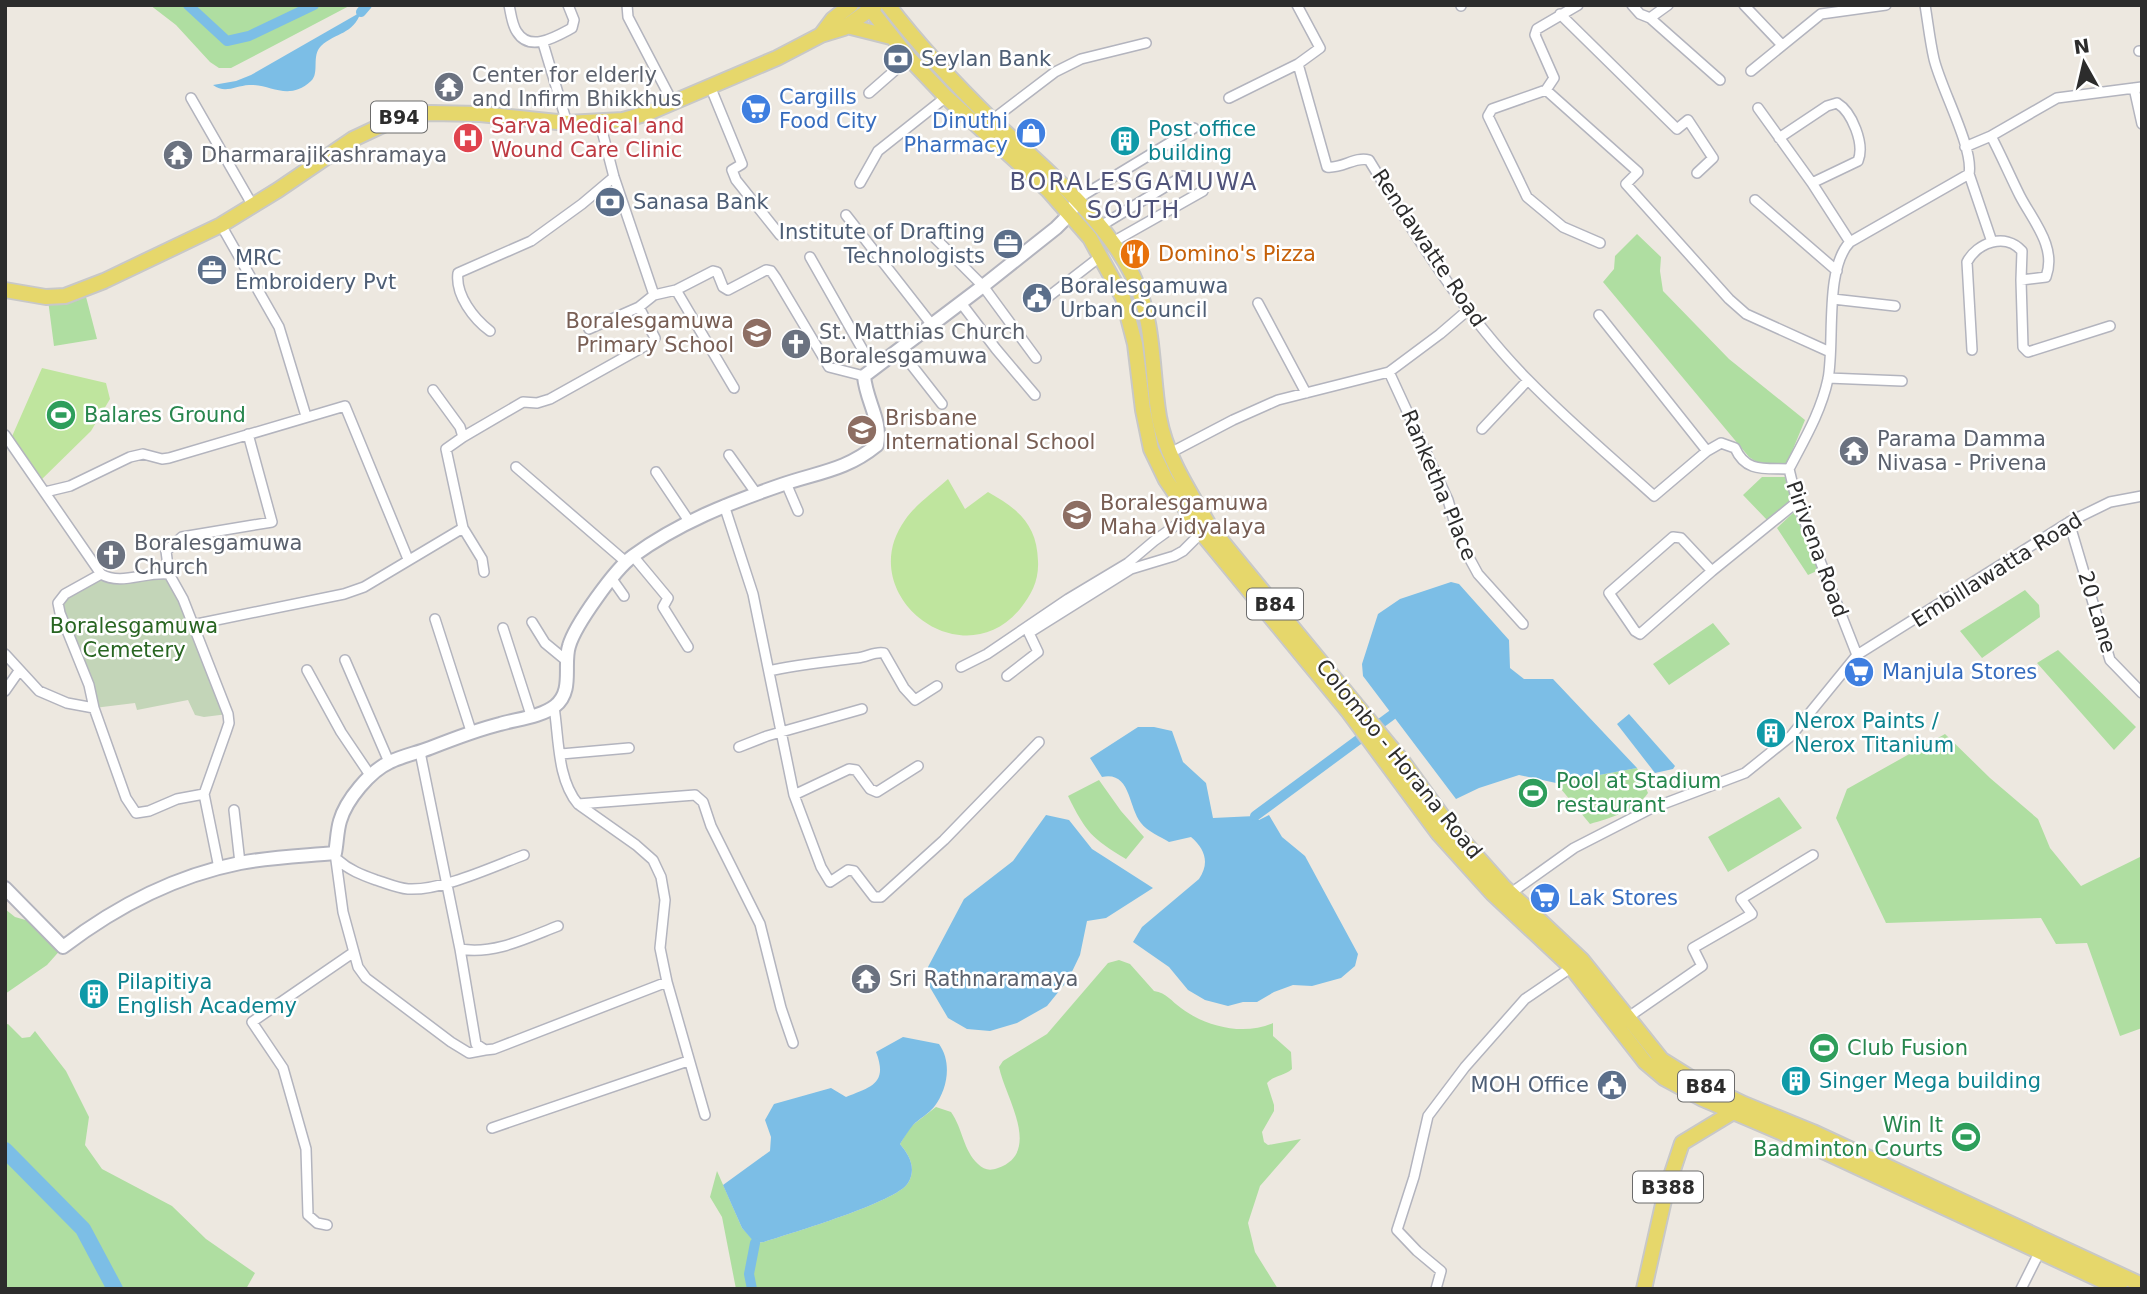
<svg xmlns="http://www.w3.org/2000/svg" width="2147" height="1294" font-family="'DejaVu Sans',sans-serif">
  <rect width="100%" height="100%" fill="#ede8e0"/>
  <!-- green -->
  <path fill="#afdea1" d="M150,5H351L231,68H219L210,62L176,25Z
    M1637,234L1661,257L1660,271L1663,291L1729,359L1805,420L1786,466L1761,465L1749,457L1603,282L1614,269L1615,256Z
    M85,293L97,339L54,346L48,300Z
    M1762,477H1785L1792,499L1768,521L1743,495Z
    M1794,512L1819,570L1808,575L1777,528Z
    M2025,590L2039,605L2040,617L1982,658L1960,631Z
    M1713,623L1730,644L1669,685L1653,664Z
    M2058,650L2136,727L2114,750L2037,663Z
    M1945,734L1990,778L2038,819L2050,848L2081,886L2142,856V1028L2120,1036L2087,943L2056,944L2041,918L1886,923L1836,818L1847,789Z
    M1637,768L1648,793C1636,811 1610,818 1590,824L1556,783Z
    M1099,780L1121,811L1144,837L1126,859C1091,838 1086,832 1068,796Z
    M1779,797L1802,828L1728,872L1708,837Z
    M5,909L15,917L29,921L63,947L47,965L5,994Z
    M1119,960L1130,964L1154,991C1167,993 1171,1001 1181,1008C1206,1027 1244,1036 1273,1023V1036L1291,1052L1292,1069C1285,1076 1274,1075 1267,1083L1274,1105V1111L1262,1132L1264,1142L1268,1145L1301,1139L1260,1186L1248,1223L1255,1252L1278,1289H736L722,1217L710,1197L717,1171L742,1228L756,1243L764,1242C791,1233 897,1202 908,1183C917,1168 909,1155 900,1144L910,1127L936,1107L951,1112C963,1129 963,1150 978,1164C984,1170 990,1171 998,1168C1043,1152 1005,1097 999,1067L1003,1061L1047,1034L1108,963Z
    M8,1024L22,1038L30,1037L35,1031L66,1071L89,1117L85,1145L102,1169L172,1206L206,1239L255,1273L246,1289H5V1025Z"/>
  <!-- cemetery -->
  <path fill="#c3d5b8" d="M101,574L108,578L169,574L228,714L204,717L195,715L188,700L137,710L135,703L94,708L60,613L65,594Z"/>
  <!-- pitch -->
  <path fill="#bfe59e" d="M42,368L106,383L110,399L91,431L39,482L10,441Z
    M948,479L965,509L988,492C1018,509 1037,524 1038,561C1039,580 1032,594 1020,609C961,680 852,594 905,520C916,504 934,492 948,479Z"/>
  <!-- water -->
  <path fill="#7cbee6" d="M361,12C353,35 336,32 321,46C311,56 320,73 311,81C288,102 271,84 249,85C235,86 225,94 213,85L236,81L251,75Z
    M1451,582L1459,584L1509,640L1510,668L1524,679H1553L1637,768L1556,783L1519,775L1479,788L1456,799L1363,676L1362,664L1378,614L1400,599Z
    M1629,714L1675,766L1673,769L1655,773L1617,724Z
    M1138,727H1154L1172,731L1183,762L1206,783L1213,818L1255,816L1259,820L1269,815L1282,837L1305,856L1358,954L1355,966L1341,978L1312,986L1293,985L1274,992L1257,1002H1243L1228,1006L1205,1000L1188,990L1169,967L1133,942L1142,927L1199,879C1210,863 1205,849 1191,837L1169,842C1161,837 1147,831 1141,823C1128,807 1131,771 1102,777L1090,758Z
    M1046,815L1069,820L1092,849L1153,888L1106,918L1087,921L1080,955L1068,980L1047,1006L1017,1023L990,1031L967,1029L948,1018L928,984V967L964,899L1013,861Z
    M903,1037L939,1044C952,1062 948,1089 934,1107C928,1114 919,1119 913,1125C908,1131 904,1138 900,1144C909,1155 917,1168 908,1183C897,1202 791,1233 764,1242L755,1243L742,1228L723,1185L770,1151L771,1137L765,1120L774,1104L831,1088L846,1097C872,1087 888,1083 876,1052Z"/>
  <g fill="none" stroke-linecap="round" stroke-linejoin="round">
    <!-- canal -->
    <path stroke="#7cbee6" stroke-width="10" d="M188,5L227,41L249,36L314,5
      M361,12L367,5
      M1255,816L1392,715
      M752,1289L749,1274L755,1243"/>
    <!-- river -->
    <path stroke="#7cbee6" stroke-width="16" d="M5,1150L83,1229L115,1289"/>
    <!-- street casing -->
    <g stroke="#b3b4be" stroke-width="12">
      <path id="street" d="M509,5C511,14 512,25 517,32C530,53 557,36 572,28L574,20L568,5
        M627,5L628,17L673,103
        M1297,5L1320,48L1298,64L1327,167C1342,169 1355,156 1369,160C1416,237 1465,316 1528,380C1568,421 1612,458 1654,496L1707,451L1721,443L1735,448C1746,473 1765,468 1789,469
        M1461,5V6
        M1578,5L1537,29L1535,35L1554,78L1546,90L1492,109L1488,116L1527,197L1563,227L1600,243
        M1632,5L1640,14L1650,18L1720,80
        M1744,5L1782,45
        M1560,14L1677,129L1688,120L1713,158L1697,173
        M1650,18L1668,5
        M543,43L567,123
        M2139,51H2142
        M1751,71L1821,14L1886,5
        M710,86L742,164L732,170L736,180L780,235
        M2134,88L2142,124
        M1546,90L1638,172L1626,184L1729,299L1746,314L1830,352
        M869,93L909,58
        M191,98L253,206
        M1229,98L1298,64
        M1758,108L1812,183L1850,242
        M992,120L1055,72L1081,59L1146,43
        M600,123L614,177L654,295
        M1779,138L1827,106L1837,103C1852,112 1865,144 1858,161L1812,183
        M1965,147L1991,136L2057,98L2142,87
        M1969,174L1992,242
        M860,183L878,151L946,97
        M1077,199L1194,128
        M1755,200L1837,271
        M846,215L932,325
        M221,225L279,327L306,416
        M1099,227L1183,176
        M932,235L983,286L1036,358
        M1111,243L1203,191
        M810,257L873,368
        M2021,280L2023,347L2028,352L2110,326
        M676,290L734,388
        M1833,299L1895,306
        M961,303L996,349L1035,395
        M1258,303L1306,393
        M1039,304L1101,256
        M1599,315L1707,451
        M589,329L639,307L654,295L676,290L713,271L717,272L723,287L728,290L766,270L771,271L776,278L829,367L864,376
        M490,331C474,319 455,295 458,273L531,241L582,204L614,177
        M899,349L942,404
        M1972,350L1967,262C1977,243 2005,232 2022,251L2021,280L2046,277C2057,247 2033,221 2020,196C2010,176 2001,155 1991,136
        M1389,372L1448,500L1460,541L1478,574L1523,624
        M1828,378L1902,381
        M433,390L460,427L463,437L446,449L463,528L482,559L484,572
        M1482,429L1528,380
        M5,435L101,574L65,594L58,603L60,613L89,685L94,708
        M463,437L523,402L537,403L550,399L652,342L655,338L639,307
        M1170,453L1233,420L1278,400L1389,372L1440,334L1468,310
        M729,455L756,493
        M516,467L626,562
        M656,472L689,521
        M786,483L798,511
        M45,492L70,486L130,457L143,454L162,459L169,458L345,406L408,559
        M724,505L753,594L794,795L821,867L830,882L848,870L854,871L874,897H881L944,840L1039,742
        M2069,522L2110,660L2142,693
        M633,556L668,598L663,607L688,647
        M1712,571L1640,634L1635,631L1609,593L1673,537L1681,538L1712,571L1797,502
        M101,574C121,586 146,571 169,574L183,599L228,714L229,723L226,732L204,794L219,868
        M169,574L166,551L182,537L272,522L248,434
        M612,579L624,596
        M435,619L471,731
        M532,622L545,643L568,662
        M192,625L344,594L364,587L463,528
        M503,628L531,715
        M5,654L39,691L67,703L94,708L126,798L136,813L149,811L177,799L204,794
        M1857,655L2069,522L2110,502L2142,496
        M345,660L389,762
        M961,667L987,654L1068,599L1128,563L1154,541L1190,515
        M307,670L341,732L370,775
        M769,671C798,664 827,662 857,658C867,657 875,651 884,653L904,688L915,700L937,686
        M1007,676L1038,652L1029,633L1131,569L1174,556L1183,551L1202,532
        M5,691L19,671
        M554,707C559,738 557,779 578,804L695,795L703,802L711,826L760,924L781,1008L793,1043
        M739,747L767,736L862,709
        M420,752L460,949L476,1044L485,1050L494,1049L667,982L705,1115
        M561,754L629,748
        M794,795L849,769L856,770L870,789L877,792L918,766
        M578,804L636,845L653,860L661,877L665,900L660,948L667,982
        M234,810L240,863
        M335,853L343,912L358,967L366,978L451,1042L469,1053L485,1050
        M338,860C349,870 362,875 376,880C386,883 397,888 408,889C441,891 492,867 524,855
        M1508,897L1511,893L1574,848L1650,809L1745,773L1791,736L1857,655L1797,502L1789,469C1804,440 1821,412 1828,379C1835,343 1824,269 1850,242L1969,174C1974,148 1941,89 1934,59C1930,42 1928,23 1925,5
        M460,949C494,955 527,938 558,926
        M1627,1018L1702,966L1693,948L1752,914L1741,899L1813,855
        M492,1128L688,1061
        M327,1225L317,1223L308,1215L306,1149L283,1068L252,1022L354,952
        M1436,1289L1441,1271L1417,1251L1397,1230L1414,1177L1428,1116L1465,1067L1525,999L1575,965
        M2021,1289L2042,1247"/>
    </g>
    <!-- secondary casing -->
    <g stroke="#b3b4be" stroke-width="16">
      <path id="secondary" d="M5,888L63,947C114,908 175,876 240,863C271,857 303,856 335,853C337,843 337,831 340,821C346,800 370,771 390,762C402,756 417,753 430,748C453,739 476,730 500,724C517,719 541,717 555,706C574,691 563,665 569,646C575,625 615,569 633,556C678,523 729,503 781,485C818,472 845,471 877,445C882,420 866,401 864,376L983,286L1056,228L1070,214L1077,199"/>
    </g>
    <!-- primary casing -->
    <g stroke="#c8c8c8" stroke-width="18">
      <path id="primary" d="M867,5L909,58L946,97L1048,190L1090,238L1123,298L1135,344L1143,410L1151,449L1166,480L1204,536L1348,711L1438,833L1493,894L1571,967L1645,1062L1664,1078L1703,1099L1808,1144L2120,1289
        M888,5C920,47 957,86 995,123C1043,167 1103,216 1133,276C1155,321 1151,369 1159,417C1166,457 1190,492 1210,527L1403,762L1448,824L1503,886L1582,960L1662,1060L1694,1080L1744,1104L1813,1132L2142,1285
        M847,26L891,37
        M821,35L833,19L851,5
        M5,290L46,297L65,296L104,281L221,225L278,190L353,139L402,116L431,113L480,114L567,123L623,120L648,113L777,58L821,35L844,28L875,6
        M1644,1289L1666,1191L1682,1143L1738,1109"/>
    </g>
    <!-- street -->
    <use href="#street" stroke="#fff" stroke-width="9"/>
    <!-- secondary -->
    <use href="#secondary" stroke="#fff" stroke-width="12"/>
    <!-- primary -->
    <use href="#primary" stroke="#e6d76b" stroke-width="14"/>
  </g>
  <!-- icons -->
  <defs>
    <g id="bank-disc" transform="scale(1.575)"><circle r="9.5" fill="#5c6f8a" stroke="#fff"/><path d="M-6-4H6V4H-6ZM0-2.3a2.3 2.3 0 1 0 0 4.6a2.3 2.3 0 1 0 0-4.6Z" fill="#fff"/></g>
    <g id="temple-disc" transform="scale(1.575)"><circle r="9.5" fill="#6b7280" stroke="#fff"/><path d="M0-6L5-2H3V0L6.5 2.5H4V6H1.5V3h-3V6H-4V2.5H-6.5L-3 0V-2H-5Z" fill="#fff"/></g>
    <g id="supermarket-disc" transform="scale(1.575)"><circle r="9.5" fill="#3f7fe0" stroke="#fff"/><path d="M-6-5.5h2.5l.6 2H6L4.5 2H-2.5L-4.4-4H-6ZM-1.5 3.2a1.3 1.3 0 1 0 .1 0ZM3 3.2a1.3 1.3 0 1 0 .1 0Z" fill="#fff"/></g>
    <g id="shop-disc" transform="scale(1.575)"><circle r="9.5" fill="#3f7fe0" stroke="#fff"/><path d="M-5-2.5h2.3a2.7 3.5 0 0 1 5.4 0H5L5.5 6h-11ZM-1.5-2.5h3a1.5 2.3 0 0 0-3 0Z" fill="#fff"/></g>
    <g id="hospital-disc" transform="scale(1.575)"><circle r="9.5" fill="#e0444e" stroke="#fff"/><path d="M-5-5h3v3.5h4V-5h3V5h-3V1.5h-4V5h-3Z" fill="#fff"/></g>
    <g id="building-disc" transform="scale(1.575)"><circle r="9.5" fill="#0f9aa8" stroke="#fff"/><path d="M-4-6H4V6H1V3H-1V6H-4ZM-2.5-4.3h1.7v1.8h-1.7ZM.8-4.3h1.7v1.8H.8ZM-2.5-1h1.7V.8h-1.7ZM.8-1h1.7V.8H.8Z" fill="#fff"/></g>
    <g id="office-disc" transform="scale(1.575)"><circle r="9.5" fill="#5c6f8a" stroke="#fff"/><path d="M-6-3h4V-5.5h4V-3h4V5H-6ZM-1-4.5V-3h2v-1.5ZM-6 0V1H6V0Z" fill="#fff"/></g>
    <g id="restaurant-disc" transform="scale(1.575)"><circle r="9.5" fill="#e8710a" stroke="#fff"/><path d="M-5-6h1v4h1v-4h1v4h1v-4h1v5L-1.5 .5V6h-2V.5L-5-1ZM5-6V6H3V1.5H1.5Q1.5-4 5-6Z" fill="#fff"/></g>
    <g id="civic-disc" transform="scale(1.575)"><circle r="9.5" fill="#5c6f8a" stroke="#fff"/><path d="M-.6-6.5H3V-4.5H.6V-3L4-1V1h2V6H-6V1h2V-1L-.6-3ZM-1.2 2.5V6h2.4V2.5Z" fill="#fff"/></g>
    <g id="school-disc" transform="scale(1.575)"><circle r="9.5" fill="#8d6e63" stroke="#fff"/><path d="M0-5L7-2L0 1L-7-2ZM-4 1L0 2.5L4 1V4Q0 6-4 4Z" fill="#fff"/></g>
    <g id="church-disc" transform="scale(1.575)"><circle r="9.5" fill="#6b7280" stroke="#fff"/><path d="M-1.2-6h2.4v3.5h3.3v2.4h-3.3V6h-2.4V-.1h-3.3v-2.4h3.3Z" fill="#fff"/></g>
    <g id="stadium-disc" transform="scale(1.575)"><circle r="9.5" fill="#2e9e5b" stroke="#fff"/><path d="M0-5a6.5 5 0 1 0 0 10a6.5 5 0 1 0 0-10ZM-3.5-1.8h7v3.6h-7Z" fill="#fff"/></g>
  </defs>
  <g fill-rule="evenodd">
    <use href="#bank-disc" x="898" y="59"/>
    <use href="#temple-disc" x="449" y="87"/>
    <use href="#supermarket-disc" x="756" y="109"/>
    <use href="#shop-disc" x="1031" y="133"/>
    <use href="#hospital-disc" x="468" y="138"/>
    <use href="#building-disc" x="1125" y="141"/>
    <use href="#temple-disc" x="178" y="155"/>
    <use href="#bank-disc" x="610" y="202"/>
    <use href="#office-disc" x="1008" y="244"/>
    <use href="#restaurant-disc" x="1135" y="254"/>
    <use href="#office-disc" x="212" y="270"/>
    <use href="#civic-disc" x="1037" y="298"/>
    <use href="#school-disc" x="757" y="333"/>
    <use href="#church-disc" x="796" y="344"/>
    <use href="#stadium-disc" x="61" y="415"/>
    <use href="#school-disc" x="862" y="430"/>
    <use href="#temple-disc" x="1854" y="451"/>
    <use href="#school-disc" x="1077" y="515"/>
    <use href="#church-disc" x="111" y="555"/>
    <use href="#supermarket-disc" x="1859" y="672"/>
    <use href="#building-disc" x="1771" y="733"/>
    <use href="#stadium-disc" x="1533" y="793"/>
    <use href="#supermarket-disc" x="1545" y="898"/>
    <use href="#temple-disc" x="866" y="979"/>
    <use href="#building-disc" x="94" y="994"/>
    <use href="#stadium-disc" x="1824" y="1048"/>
    <use href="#building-disc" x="1796" y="1081"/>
    <use href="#civic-disc" x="1612" y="1085"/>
    <use href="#stadium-disc" x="1966" y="1137"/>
  </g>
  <g text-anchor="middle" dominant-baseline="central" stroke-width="5" stroke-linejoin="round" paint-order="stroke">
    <!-- shield labels -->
    <g fill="#fff" stroke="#6b6b6b" stroke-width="2">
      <rect x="371" y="101.5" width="56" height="31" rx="5"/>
      <rect x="1247" y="588.5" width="56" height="31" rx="5"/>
      <rect x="1678" y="1070.5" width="56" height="31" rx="5"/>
      <rect x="1633" y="1171.5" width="70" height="31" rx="5"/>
    </g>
    <g font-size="19" font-weight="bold" fill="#2c2c2c">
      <text x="399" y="117">B94</text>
      <text x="1275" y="604">B84</text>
      <text x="1706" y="1086">B84</text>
      <text x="1668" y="1187">B388</text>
    </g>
    <!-- service labels -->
    <g font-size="21" fill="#4e5e75" stroke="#fff" text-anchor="start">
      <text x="921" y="59">Seylan Bank</text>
      <text x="633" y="202">Sanasa Bank</text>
      <text x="985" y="232" text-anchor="end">Institute of Drafting<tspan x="985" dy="24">Technologists</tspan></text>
      <text x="235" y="258">MRC<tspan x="235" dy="24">Embroidery Pvt</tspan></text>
      <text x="1060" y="286">Boralesgamuwa<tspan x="1060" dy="24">Urban Council</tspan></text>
      <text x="1589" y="1085" text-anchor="end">MOH Office</text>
    </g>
    <!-- worship labels -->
    <g font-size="21" fill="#5b616d" stroke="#fff" text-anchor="start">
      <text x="472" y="75">Center for elderly<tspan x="472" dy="24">and Infirm Bhikkhus</tspan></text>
      <text x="201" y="155">Dharmarajikashramaya</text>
      <text x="819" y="332">St. Matthias Church<tspan x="819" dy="24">Boralesgamuwa</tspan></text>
      <text x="1877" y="439">Parama Damma<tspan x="1877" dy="24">Nivasa - Privena</tspan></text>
      <text x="134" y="543">Boralesgamuwa<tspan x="134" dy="24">Church</tspan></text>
      <text x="889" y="979">Sri Rathnaramaya</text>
    </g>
    <!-- shop labels -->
    <g font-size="21" fill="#366cbe" stroke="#fff" text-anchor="start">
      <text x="779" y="97">Cargills<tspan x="779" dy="24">Food City</tspan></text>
      <text x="1008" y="121" text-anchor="end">Dinuthi<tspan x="1008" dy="24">Pharmacy</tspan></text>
      <text x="1882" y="672">Manjula Stores</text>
      <text x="1568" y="898">Lak Stores</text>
    </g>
    <!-- health labels -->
    <g font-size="21" fill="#be3a42" stroke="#fff" text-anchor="start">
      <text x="491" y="126">Sarva Medical and<tspan x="491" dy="24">Wound Care Clinic</tspan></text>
    </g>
    <!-- culture labels -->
    <g font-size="21" fill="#0d838f" stroke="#fff" text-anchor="start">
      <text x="1148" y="129">Post office<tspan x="1148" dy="24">building</tspan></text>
      <text x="1794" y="721">Nerox Paints /<tspan x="1794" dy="24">Nerox Titanium</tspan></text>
      <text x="117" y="982">Pilapitiya<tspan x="117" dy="24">English Academy</tspan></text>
      <text x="1819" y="1081">Singer Mega building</text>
    </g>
    <!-- street labels -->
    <g font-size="21" fill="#2c2c2c" stroke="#fff">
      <text transform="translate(1429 248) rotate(56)">Rendawatte Road</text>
      <text transform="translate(1439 485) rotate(67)">Ranketha Place</text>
      <text transform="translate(1817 549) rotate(70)">Pirivena Road</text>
      <text transform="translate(1997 570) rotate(-32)">Embillawatta Road</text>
      <text transform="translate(2097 612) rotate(73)">20 Lane</text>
      <text transform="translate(1399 759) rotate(51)">Colombo - Horana Road</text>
    </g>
    <!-- food labels -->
    <g font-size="21" fill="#c56008" stroke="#fff" text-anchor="start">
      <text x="1158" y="254">Domino's Pizza</text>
    </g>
    <!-- education labels -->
    <g font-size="21" fill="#785e54" stroke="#fff" text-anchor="start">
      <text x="734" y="321" text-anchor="end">Boralesgamuwa<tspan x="734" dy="24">Primary School</tspan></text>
      <text x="885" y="418">Brisbane<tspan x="885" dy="24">International School</tspan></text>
      <text x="1100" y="503">Boralesgamuwa<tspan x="1100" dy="24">Maha Vidyalaya</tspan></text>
    </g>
    <!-- leisure labels -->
    <g font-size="21" fill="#27864d" stroke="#fff" text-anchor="start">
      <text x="84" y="415">Balares Ground</text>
      <text x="1556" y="781">Pool at Stadium<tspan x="1556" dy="24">restaurant</tspan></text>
      <text x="1847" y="1048">Club Fusion</text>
      <text x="1943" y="1125" text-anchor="end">Win It<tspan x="1943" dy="24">Badminton Courts</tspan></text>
    </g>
    <!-- park labels -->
    <g font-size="21" fill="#286521" stroke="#fff">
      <text x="134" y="626">Boralesgamuwa<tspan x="134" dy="24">Cemetery</tspan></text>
    </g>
    <!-- quarter labels -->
    <g font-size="24" letter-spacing="2" fill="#50537a" stroke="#fff">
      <text x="1134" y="182">BORALESGAMUWA<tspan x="1134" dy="28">SOUTH</tspan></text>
    </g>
  </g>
  <!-- border -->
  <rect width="2147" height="1294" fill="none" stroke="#2c2c2c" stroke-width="14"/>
  <!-- north arrow -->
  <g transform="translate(2084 63) rotate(352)" stroke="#ffffff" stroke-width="5" paint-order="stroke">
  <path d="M0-5L12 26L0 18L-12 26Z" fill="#2c2c2c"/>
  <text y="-10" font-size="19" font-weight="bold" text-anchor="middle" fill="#2c2c2c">N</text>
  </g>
</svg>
